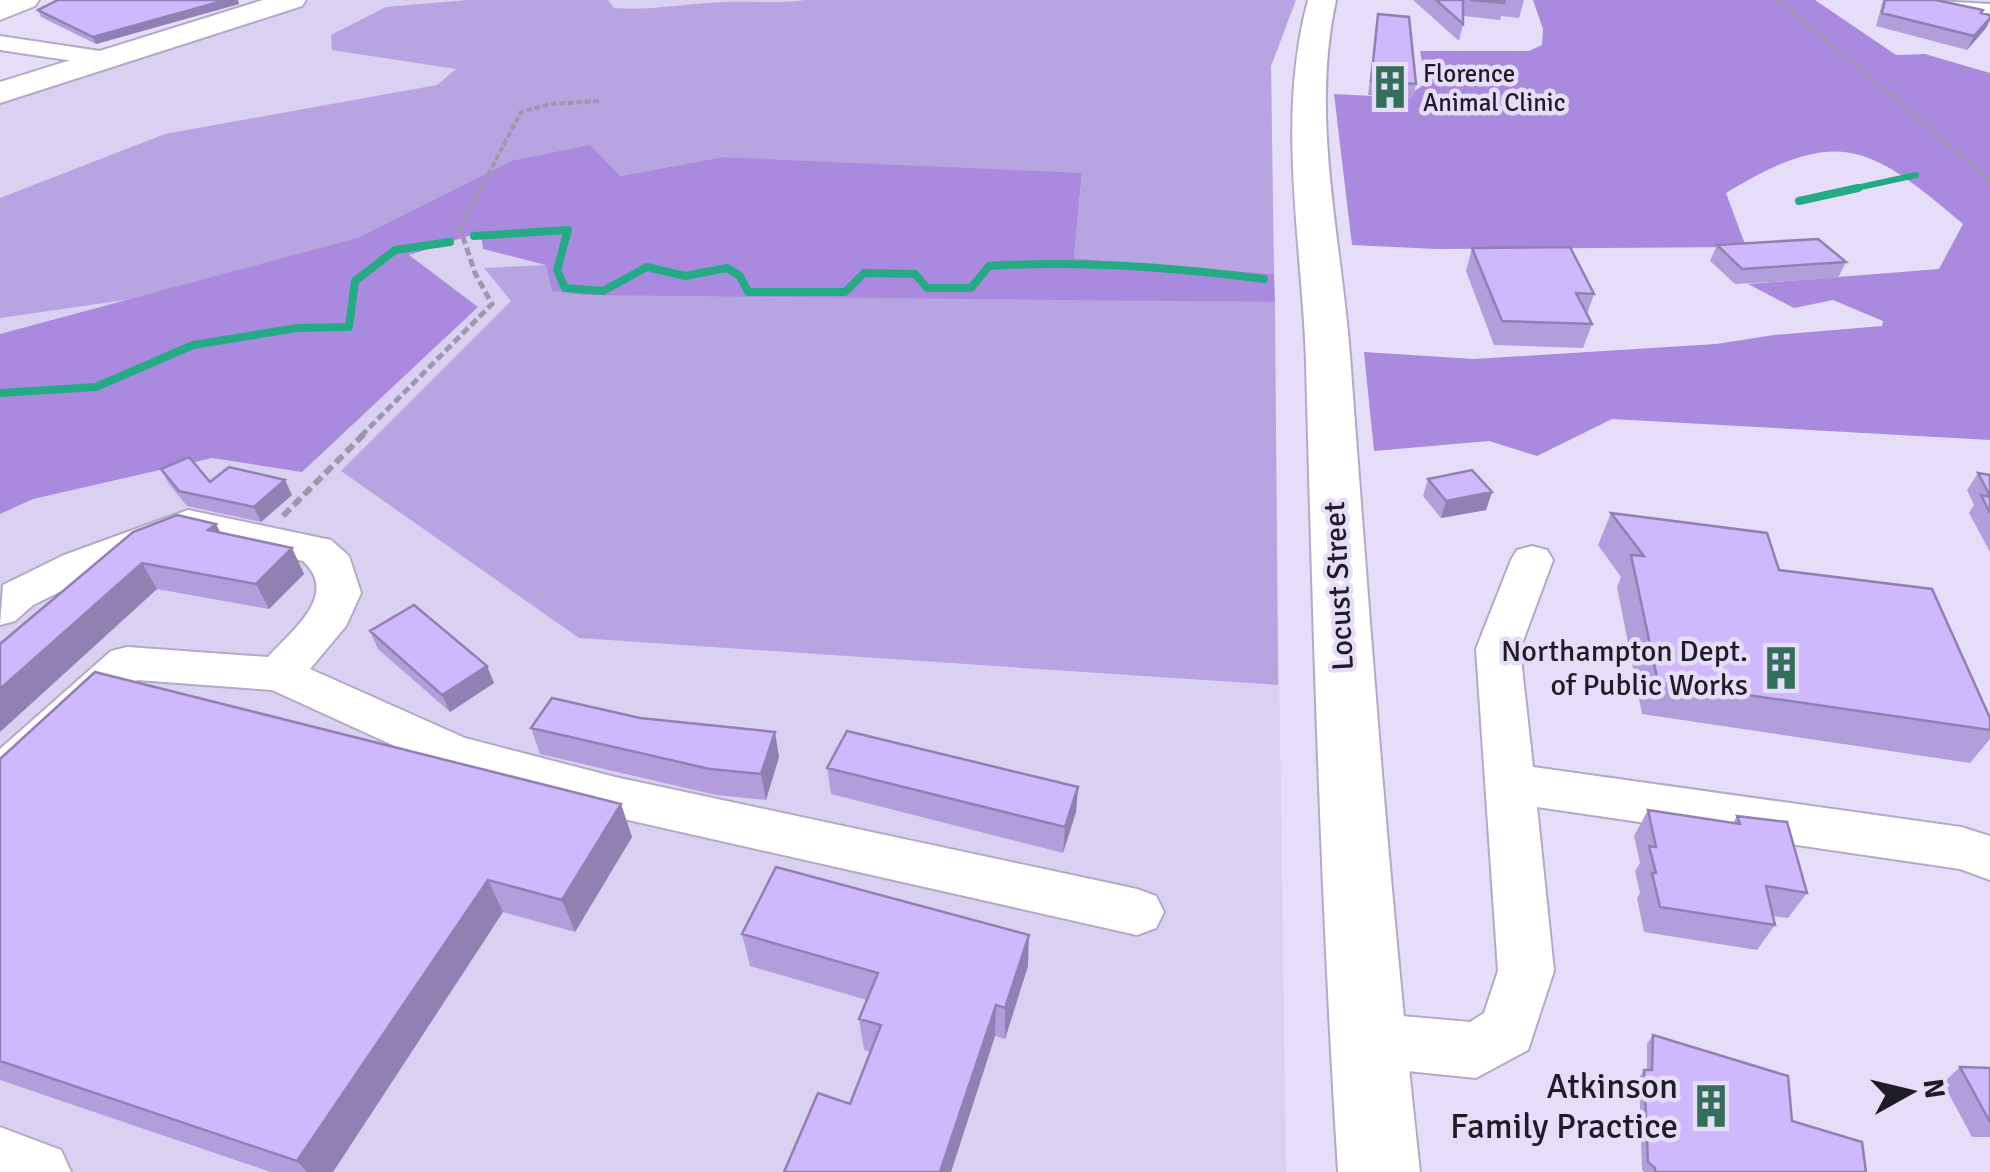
<svg xmlns="http://www.w3.org/2000/svg" width="1990" height="1172" font-family="Signika,sans-serif">
  <rect width="100%" height="100%" fill="#e6ddf9"/>
  <!-- built -->
  <path fill="#dad0f2" d="M311,0H1296L1271,66L1286,1172H0V99L66,74Z"/>
  <!-- green -->
  <path fill="#b8a4e0" d="M468,0H608L614,8C652,11 688,3 726,2C753,1 779,4 806,0H1296L1271,66L1274,274L1074,258L1082,174L723,157L620,176L511,161L357,238L146,297L0,318V198L165,134L437,85L456,69L332,50L331,35L386,7Z
    M546,265L941,296L1275,302L1278,685L579,638L341,471L511,301L484,268Z"/>
  <!-- forest -->
  <path fill="#a98adf" d="M1533,0H1815L1896,55L1925,54L1990,73V440L1612,419L1537,456L1489,441L1374,451L1364,352L1474,359L1716,344L1774,335L1882,326L1883,321L1833,300L1794,308L1748,284L1939,269L1963,224C1869,144 1838,125 1726,193L1746,247L1436,249L1352,245L1334,94L1412,98V93L1426,83L1420,51H1529L1542,45L1543,29Z
    M590,145L620,176L723,157L1082,173L1074,258L1274,274L1275,302L584,295L552,291L546,265L483,249L481,232L409,255L478,307L302,472L212,458L33,499L0,514V334L357,238L511,161Z"/>
  <g fill="none" stroke-linecap="round" stroke-linejoin="round">
    <!-- stream-far1 -->
    <path stroke="#24ab85" stroke-width="6" d="M1847,190L1916,175"/>
    <!-- stream -->
    <path stroke="#24ab85" stroke-width="8" d="M1799,201L1858,188
      M474,236L568,230L557,270L565,288L603,291L647,267L685,276L727,268L740,276L748,292H845L864,273L915,274L927,288H971L989,266C1081,260 1172,267 1264,279
      M0,393L96,387L193,345L297,328L349,327L355,281L395,250L450,242"/>
    <!-- minor casing -->
    <g stroke="#b3abc5" stroke-width="4">
      <path id="minor" d="M1919,0L1990,4V18L1922,5Z
        M0,36L100,51L112,58L100,65L0,50Z
        M188,510L331,540L349,556L361,593L346,626L310,669L465,738L615,777L1137,889L1156,896L1164,912L1156,928L1137,935L615,817L454,773L272,690L137,680L17,792L0,797V749L111,651L127,647L268,657C292,630 340,595 303,561L191,537L94,575L33,605L15,621L0,625L3,585L64,555Z
        M1532,546L1547,550L1553,560L1520,649L1533,767L1961,827L1990,836V880L1960,869L1537,807L1554,971L1528,1050L1476,1078L1367,1067L1346,1059L1338,1040L1346,1021L1367,1013L1470,1022L1484,1013L1498,971L1476,649L1511,560L1517,550Z
        M0,1127L61,1150L71,1172H0Z"/>
    </g>
    <!-- major casing -->
    <g stroke="#b3abc5" stroke-width="4">
      <path id="major" d="M0,0H39L35,6L0,20Z
        M263,0H306L302,6L0,103V82Z"/>
    </g>
    <!-- highway casing -->
    <g stroke="#b3abc5" stroke-width="4">
      <path id="highway" d="M1308,0H1336C1310,118 1341,236 1350,355C1370,627 1390,900 1420,1172H1338C1321,902 1313,632 1306,362C1302,241 1276,119 1308,0Z"/>
    </g>
    <!-- path-far2 -->
    <path stroke="#9f98ad" stroke-width="4" stroke-dasharray="6 2.5" stroke-linecap="butt" d="M1778,0L1990,179
      M480,190L521,112L550,104L600,101"/>
    <!-- path-far1 -->
    <path stroke="#9f98ad" stroke-width="5" stroke-dasharray="8 4" stroke-linecap="butt" d="M361,436L492,304L475,273L460,228L481,188"/>
    <!-- path -->
    <path stroke="#9f98ad" stroke-width="6" stroke-dasharray="10 5" stroke-linecap="butt" d="M283,516L364,434"/>
    <!-- minor -->
    <use href="#minor" fill="#fff" fill-rule="evenodd"/>
    <!-- major -->
    <use href="#major" fill="#fff" fill-rule="evenodd"/>
    <!-- highway -->
    <use href="#highway" fill="#fff" fill-rule="evenodd"/>
  </g>
  <!-- wall -->
  <path fill="#b29eda" d="M58,0H238L239,4L96,44L41,17L38,10Z
    M1413,0H1524L1519,18L1501,16L1500,20L1463,16V24L1459,41Z
    M1883,0H1936L1990,15V21L1986,28L1967,50L1876,26Z
    M1378,14L1416,84L1413,98L1368,95Z
    M1717,245L1846,262L1838,278L1735,284L1710,261Z
    M1472,248L1594,294L1587,314L1592,324L1583,348L1494,345L1466,271Z
    M161,469L210,482L292,495L261,522L187,506L169,484Z
    M1978,473L1990,475V552L1969,513L1974,505L1967,490Z
    M1428,479L1492,492L1486,510L1441,518L1423,496Z
    M1611,513L1779,570L1990,718V739L1970,763L1642,714L1617,587L1621,577L1598,545Z
    M133,532H220L292,548L304,574L269,609L157,589L0,732Z
    M370,631L487,666L494,683L450,712L378,649Z
    M531,728L779,757L766,800L716,795L540,754Z
    M0,759L621,804L632,837L575,932L503,912L333,1172H271L0,1080Z
    M827,768L1078,787L1076,812L1063,853L831,794Z
    M1648,810L1733,823L1737,816L1807,893L1788,918L1773,916L1775,925L1757,950L1644,932L1637,898L1640,893L1635,871L1640,863L1634,836Z
    M742,934L1028,966L1005,1039L995,1036L951,1172H784L850,1104L871,1052L864,1050L859,1019L867,1000L750,966Z
    M1653,1035L1792,1121L1866,1172H1644L1642,1170L1639,1078L1644,1070H1647V1044Z
    M1960,1067L1990,1068V1137H1972L1943,1083Z"/>
  <!-- shaded-wall -->
  <path fill="#9181b2" d="M226,0H238L239,4L96,44L93,37Z
    M1990,18L1986,28L1967,50L1974,36Z
    M285,480L292,495L261,522L254,507Z
    M1492,492L1486,510L1441,518L1446,501Z
    M216,524L229,549L208,530Z
    M292,548L304,574L269,609L256,584Z
    M142,563L157,589L0,732V689Z
    M487,666L494,683L450,712L442,695Z
    M775,732L779,757L766,800L761,774Z
    M1078,787L1076,812L1063,853L1065,827Z
    M621,804L632,837L575,932L562,900Z
    M488,880L503,912L333,1172H307L297,1161Z
    M1029,935L1028,966L1005,1039V1008Z
    M996,1005L995,1036L951,1172H940Z"/>
  <!-- building -->
  <path fill="#cfb8fe" stroke="#9181b2" stroke-width="2.5" d="M58,0H226L93,37L38,10Z
    M1436,0H1463V24Z
    M1470,0H1505L1504,3Z
    M1885,0H1936L1983,10L1981,13L1990,15V18L1974,36L1882,13Z
    M1378,14L1409,17L1416,84L1371,81Z
    M1818,239L1846,262L1742,269L1717,245Z
    M1570,247L1594,294L1576,293L1592,324L1502,321L1472,248Z
    M189,457L210,482L229,467L285,480L254,507L179,491L161,469Z
    M1472,470L1492,492L1446,501L1428,479Z
    M1978,473L1990,475V496Z
    M1981,495L1990,497V513Z
    M1611,513L1767,533L1779,570L1932,589L1990,718V730L1658,682L1631,555L1644,556Z
    M177,515L216,524L208,530L292,548L256,584L142,563L0,689V644L133,532Z
    M414,605L487,666L442,695L370,631Z
    M95,672L621,804L562,900L488,880L297,1161L0,1061V759Z
    M552,698L640,718L775,732L761,774L710,769L531,728Z
    M847,731L1078,787L1065,827L827,768Z
    M1648,810L1740,824L1737,816L1787,822L1807,893L1766,886L1775,925L1660,907L1652,873H1656L1649,846L1656,847Z
    M776,867L1029,935L1005,1008L996,1005L940,1172H784L818,1093L850,1104L881,1025L859,1019L878,973L742,934Z
    M1653,1035L1788,1076L1792,1121L1862,1142L1866,1172H1655V1168L1648,1162L1644,1070H1652Z
    M1960,1067L1990,1068V1122Z"/>
  <!-- icons -->
  <defs>
    <g id="building-bare" transform="scale(3.45)"><path d="M-4-6H4V6H1V3H-1V6H-4ZM-2.5-4.3h1.7v1.8h-1.7ZM.8-4.3h1.7v1.8H.8ZM-2.5-1h1.7V.8h-1.7ZM.8-1h1.7V.8H.8Z" fill="#336f5b" stroke="#e6ddf9" stroke-width="2.5" paint-order="stroke"/></g>
  </defs>
  <g fill-rule="evenodd">
    <use href="#building-bare" x="1390" y="87"/>
    <use href="#building-bare" x="1781" y="668"/>
    <use href="#building-bare" x="1711" y="1106"/>
  </g>
  <g text-anchor="middle" dominant-baseline="central" stroke-width="9" stroke-linejoin="round" paint-order="stroke">
    <!-- far-poi labels -->
    <g font-size="25" fill="#1f1c26" stroke="#e6ddf9" text-anchor="start">
      <text x="1423" y="73">Florence<tspan x="1423" dy="29">Animal Clinic</tspan></text>
    </g>
    <!-- street labels -->
    <g font-size="30" fill="#1f1c26" stroke="#e6ddf9">
      <text transform="translate(1339 586) rotate(-93)">Locust Street</text>
    </g>
    <!-- poi labels -->
    <g font-size="30" fill="#1f1c26" stroke="#e6ddf9" text-anchor="end">
      <text x="1748" y="651">Northampton Dept.<tspan x="1748" dy="34">of Public Works</tspan></text>
    </g>
    <!-- near-poi labels -->
    <g font-size="35" fill="#1f1c26" stroke="#e6ddf9" text-anchor="end">
      <text x="1678" y="1086">Atkinson<tspan x="1678" dy="40">Family Practice</tspan></text>
    </g>
  </g>
  <!-- north arrow -->
  <g transform="translate(1910 1092) rotate(82)" stroke="#e6ddf9" stroke-width="8" paint-order="stroke">
  <path d="M0-8L18 38L0 25L-18 38Z" fill="#1f1c26"/>
  <text y="-15" font-size="28" font-weight="bold" text-anchor="middle" fill="#1f1c26">N</text>
  </g>
</svg>
